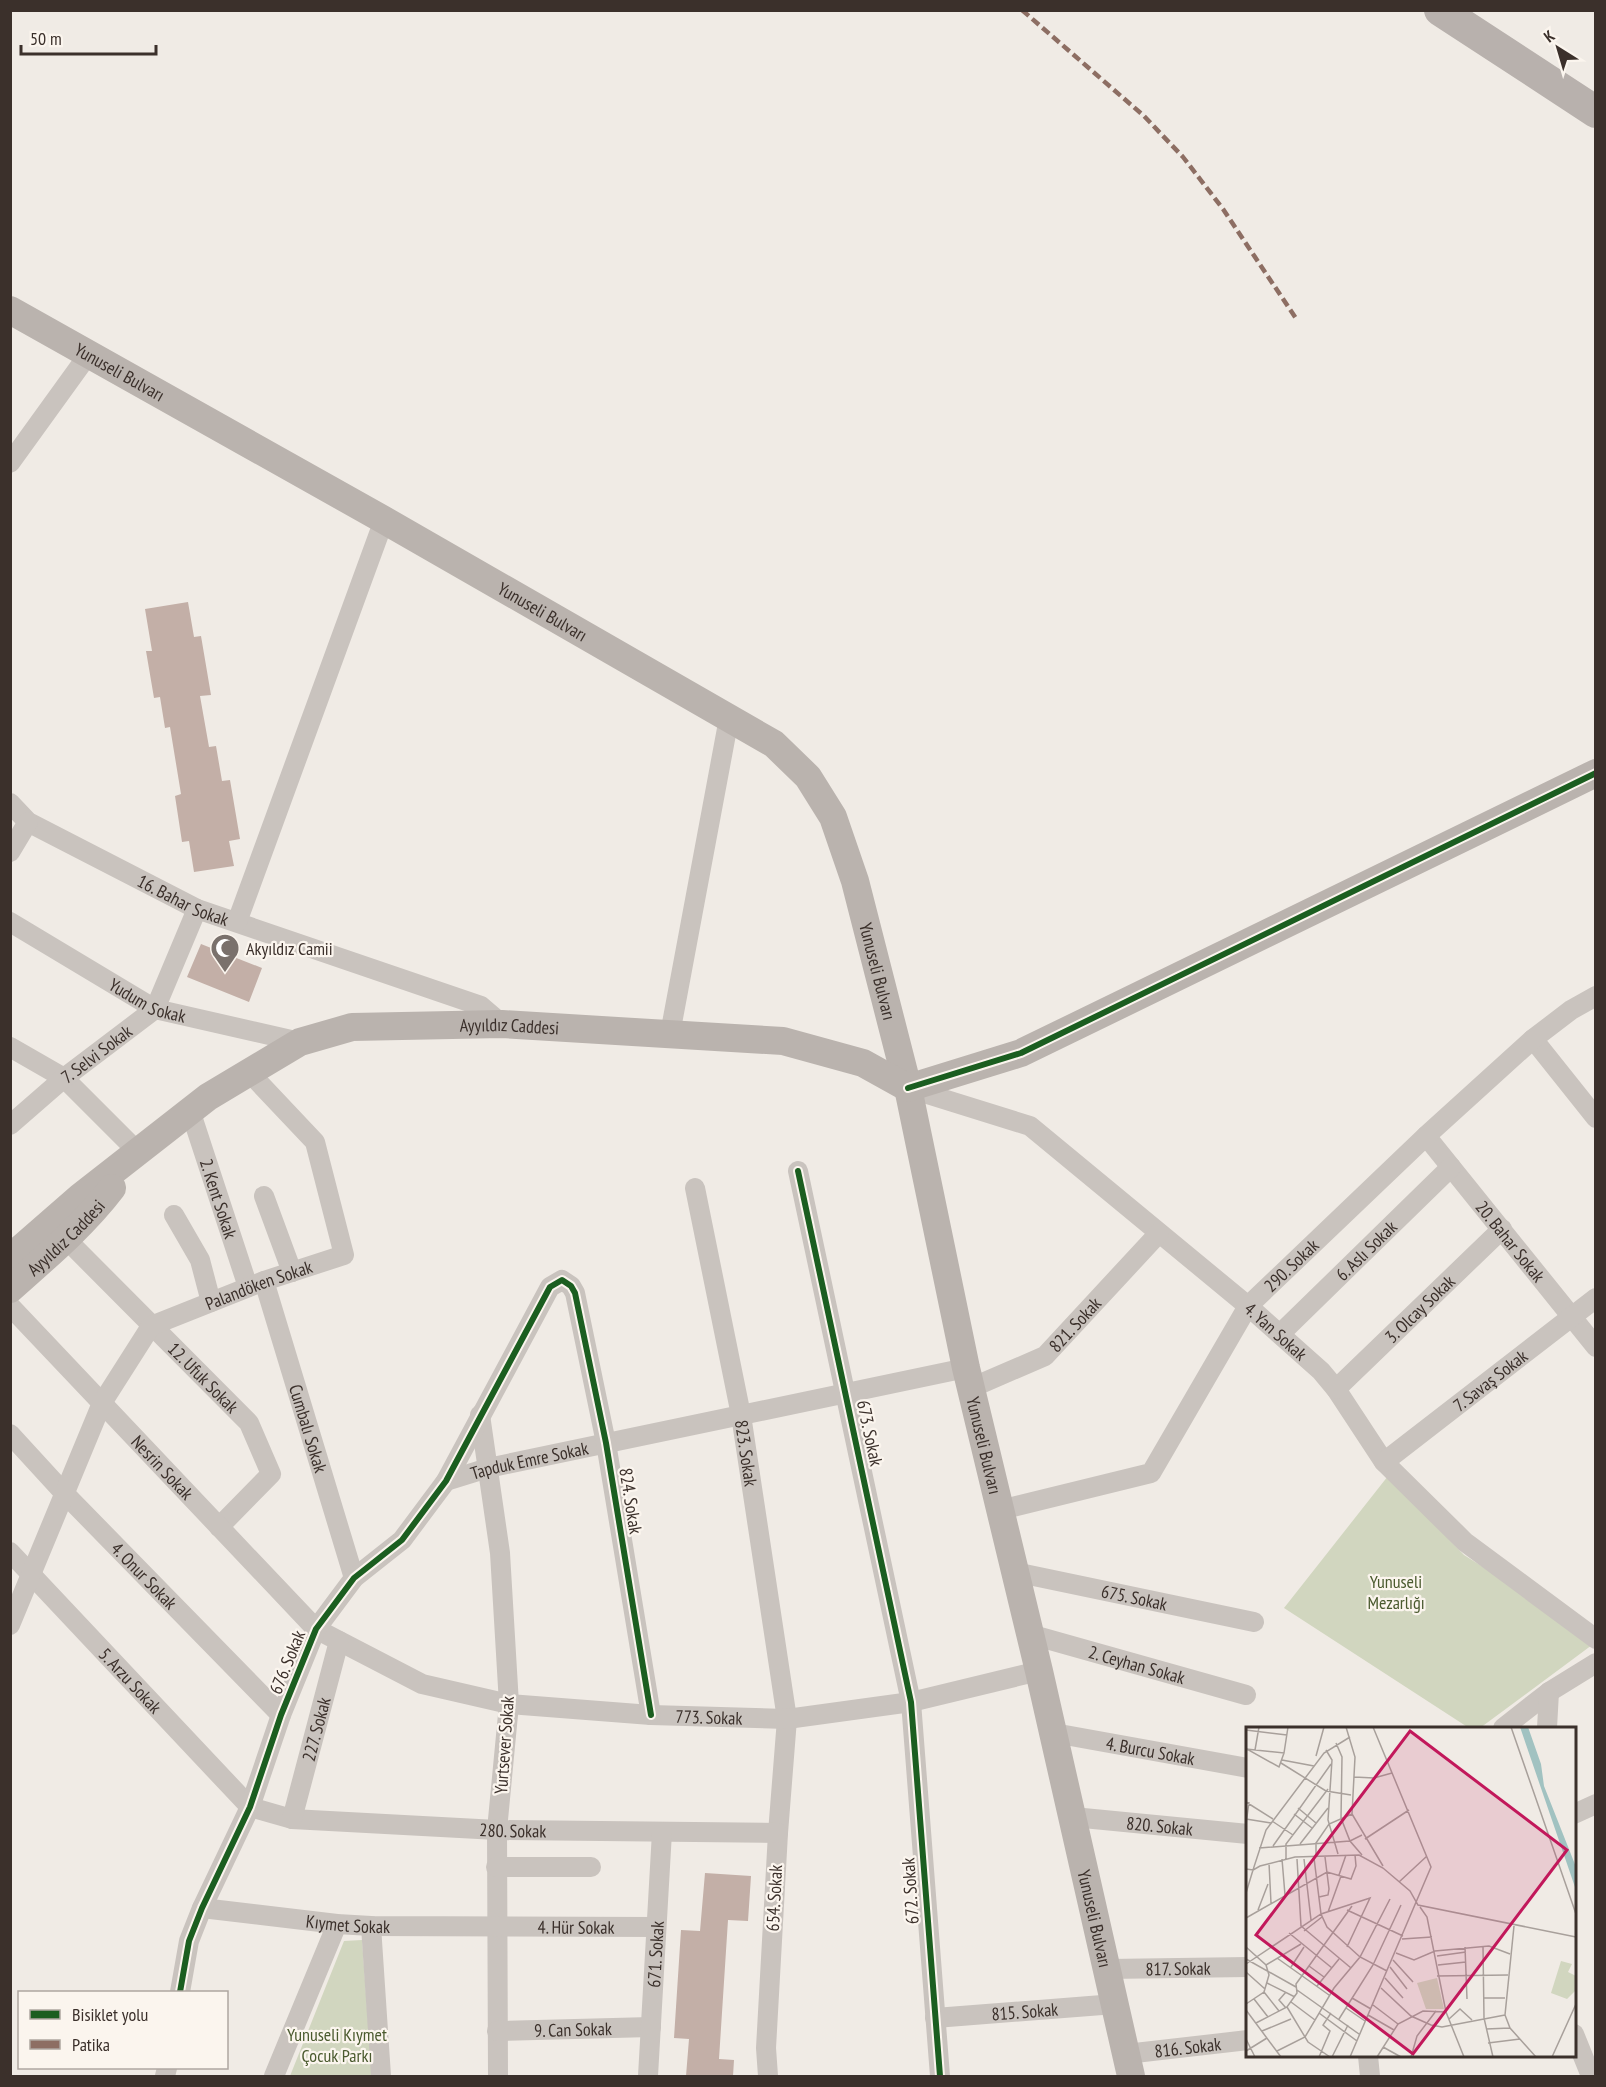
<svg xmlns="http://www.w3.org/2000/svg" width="1606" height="2087" font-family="'PT Sans Narrow',sans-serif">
  <rect width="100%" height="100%" fill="#f0ebe5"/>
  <!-- green -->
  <path fill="#d1d6bf" d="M1388,1476L1464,1555L1543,1605L1592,1645L1480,1728H1469L1284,1608Z
    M362,1940L372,2076H290L344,1941Z"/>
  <!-- building -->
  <path fill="#c3afa7" d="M188,602L194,637L201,636L211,695L200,696L209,747L216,746L222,781L230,780L240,839L229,841L234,866L194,872L189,841L182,842L175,796L181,794L170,727L165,728L160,697L154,698L146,651H152L145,609Z
    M201,944L262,968L249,1002L187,977Z
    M705,1873L751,1876L748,1921L728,1920L719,2059L734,2060L733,2076H686L689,2039L674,2038L681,1930L700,1931Z"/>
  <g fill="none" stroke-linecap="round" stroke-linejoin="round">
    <!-- street -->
    <g stroke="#c9c3be" stroke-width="20">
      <path d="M10,463L88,355"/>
      <path id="s1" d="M10,803L28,822L197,909L481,1006L502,1024"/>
      <path d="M10,852L28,822"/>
      <path id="s2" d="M10,922L155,1009L300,1042"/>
      <path d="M237,922L384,520"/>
      <path d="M670,1034L729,718"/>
      <path d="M1533,1039L1596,1118"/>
      <path d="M10,1047L64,1078L138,1152"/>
      <path id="s3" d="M908,1088L1030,1126L1248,1306L1321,1371L1336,1389L1384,1462L1465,1542L1596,1639"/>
      <path id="s4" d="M190,1110L248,1287"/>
      <path id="s5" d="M10,1125L64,1078L155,1009L197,909"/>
      <path id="s6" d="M1426,1136L1596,1347"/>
      <path d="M798,1171L911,1702L940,2076"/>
      <path id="s7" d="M695,1188L741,1415L787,1719L778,1833L766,2048L768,2076"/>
      <path d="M264,1196L292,1272"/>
      <path d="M174,1215L200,1260L211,1302"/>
      <path id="s8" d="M66,1239L249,1423L271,1474L219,1527"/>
      <path id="s9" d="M264,1281L354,1578"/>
      <path id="s10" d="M10,1306L316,1629L422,1684L509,1704L651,1715L787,1719L911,1702L1039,1671"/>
      <path id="s11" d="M1280,1334L1451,1167"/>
      <path id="s12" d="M971,1388L1045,1356L1159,1233"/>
      <path id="s13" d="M1336,1389L1502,1229"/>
      <path d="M480,1415L500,1553L509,1704L497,1830L498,2076"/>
      <path id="s14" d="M10,1434L65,1494L281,1715"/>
      <path id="s15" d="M1384,1462L1596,1298"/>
      <path id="s16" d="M446,1481L488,1468L966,1368"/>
      <path id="s17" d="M1000,1510L1151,1473L1248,1306L1426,1136L1533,1039L1571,1010L1596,996"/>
      <path id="s18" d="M10,1552L250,1807L292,1819L497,1830L778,1833"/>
      <path id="s19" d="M1015,1572L1254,1622"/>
      <path id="s20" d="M10,1625L102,1403L151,1326L264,1281L344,1255L315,1142L248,1071"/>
      <path id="s21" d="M1029,1634L1246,1695"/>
      <path d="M1503,1728L1549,1692L1596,1663"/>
      <path d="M1547,1728L1549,1692"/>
      <path id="s22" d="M1054,1733L1248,1768"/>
      <path d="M1574,1814L1596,1804"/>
      <path id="s23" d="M1073,1817L1248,1834"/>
      <path id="s24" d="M292,1819L339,1641"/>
      <path d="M496,1867H591"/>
      <path id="s25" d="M202,1908L337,1924L371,1926L656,1927"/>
      <path d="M371,1926L381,2076"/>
      <path id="s26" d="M1108,1969L1248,1967"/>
      <path d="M180,1992L189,1941L202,1908L250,1807L281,1715L316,1629L354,1578L402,1540L446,1481L550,1287L562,1280L571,1286L575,1293L606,1443L651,1715"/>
      <path id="s27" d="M935,2018L1115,2004"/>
      <path id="s28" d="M497,2031L651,2027"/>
      <path d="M1574,2034L1591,2076"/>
      <path id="s29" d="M1126,2054L1248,2040"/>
      <path d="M1368,2056L1370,2076"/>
      <path d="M165,2076L167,2068"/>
      <path d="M274,2076L337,1924"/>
      <path id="s30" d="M648,2076L662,1832"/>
    </g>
    <!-- secondary -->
    <g stroke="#bab3ae" stroke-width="28">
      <path id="s31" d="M10,310L384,520L774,744L808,777L833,817L855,881L908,1088L966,1368L1039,1671L1131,2076"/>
      <path id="s32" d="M10,1258L80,1197L208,1097L300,1042L352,1027L502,1024L783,1041L863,1063L908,1088L1021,1053L1596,773"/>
      <path id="s33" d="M10,1289C46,1257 83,1226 112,1188"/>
    </g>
    <!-- primary -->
    <path stroke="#b8b1ad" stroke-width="32" d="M1440,10L1596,112"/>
    <!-- quiet -->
    <path stroke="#8d6e63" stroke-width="4.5" stroke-dasharray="9 4.5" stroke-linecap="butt" d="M1022,10L1144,116L1183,157L1223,209L1297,320"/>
    <!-- cycleway casing -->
    <g stroke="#fbf5ee" stroke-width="10">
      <path id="cycleway" d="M908,1088L1021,1053L1596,773
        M798,1171L911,1702L940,2076
        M180,1992L189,1941L202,1908L250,1807L281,1715L316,1629L354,1578L402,1540L446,1481L550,1287L562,1280L571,1286L575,1293L606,1443L651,1715"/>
    </g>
    <!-- cycleway -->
    <use href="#cycleway" stroke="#1b5e20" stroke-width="6"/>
  </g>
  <!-- icons -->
  <defs>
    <g id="mosque-pin" transform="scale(1.5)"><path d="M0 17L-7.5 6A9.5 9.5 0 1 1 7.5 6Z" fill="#7a716c" stroke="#fbf5ee"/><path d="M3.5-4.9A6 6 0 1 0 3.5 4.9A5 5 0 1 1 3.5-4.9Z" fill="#fff"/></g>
  </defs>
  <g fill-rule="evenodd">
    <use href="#mosque-pin" x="225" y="948"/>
  </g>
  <g text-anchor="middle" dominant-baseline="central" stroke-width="4.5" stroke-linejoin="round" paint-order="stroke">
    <!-- street labels -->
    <g font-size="18" fill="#3b302b" stroke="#fbf5ee">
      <text stroke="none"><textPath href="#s31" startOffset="126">Yunuseli Bulvarı</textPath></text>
      <text stroke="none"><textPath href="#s31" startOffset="612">Yunuseli Bulvarı</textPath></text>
      <text stroke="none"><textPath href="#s1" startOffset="200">16. Bahar Sokak</textPath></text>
      <text stroke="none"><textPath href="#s31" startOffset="1134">Yunuseli Bulvarı</textPath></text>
      <text stroke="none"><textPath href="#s2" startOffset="159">Yudum Sokak</textPath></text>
      <text stroke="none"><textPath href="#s32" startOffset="574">Ayyıldız Caddesi</textPath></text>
      <text stroke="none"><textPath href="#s5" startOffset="112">7. Selvi Sokak</textPath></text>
      <text stroke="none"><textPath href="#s4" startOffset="93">2. Kent Sokak</textPath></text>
      <text stroke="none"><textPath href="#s33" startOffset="76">Ayyıldız Caddesi</textPath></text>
      <text stroke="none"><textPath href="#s6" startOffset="135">20. Bahar Sokak</textPath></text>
      <text stroke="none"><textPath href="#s11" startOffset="120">6. Aslı Sokak</textPath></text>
      <text stroke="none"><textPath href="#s17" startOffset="408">290. Sokak</textPath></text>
      <text stroke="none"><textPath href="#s20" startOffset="447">Palandöken Sokak</textPath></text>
      <text stroke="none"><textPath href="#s13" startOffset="116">3. Olcay Sokak</textPath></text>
      <text stroke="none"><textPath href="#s12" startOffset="124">821. Sokak</textPath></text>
      <text stroke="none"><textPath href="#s3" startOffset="448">4. Yan Sokak</textPath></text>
      <text stroke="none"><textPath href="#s8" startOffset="195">12. Ufuk Sokak</textPath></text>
      <text stroke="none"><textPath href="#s15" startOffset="134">7. Savaş Sokak</textPath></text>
      <text stroke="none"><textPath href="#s9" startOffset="154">Cumbalı Sokak</textPath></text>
      <text transform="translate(870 1433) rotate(78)">673. Sokak</text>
      <text stroke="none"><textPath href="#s31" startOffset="1620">Yunuseli Bulvarı</textPath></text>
      <text stroke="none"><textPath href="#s7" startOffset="270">823. Sokak</textPath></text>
      <text stroke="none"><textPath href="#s16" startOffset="86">Tapduk Emre Sokak</textPath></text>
      <text stroke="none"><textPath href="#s10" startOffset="222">Nesrin Sokak</textPath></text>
      <text transform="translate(631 1501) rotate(81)">824. Sokak</text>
      <text stroke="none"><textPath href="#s14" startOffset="195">4. Onur Sokak</textPath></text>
      <text stroke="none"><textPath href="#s19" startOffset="122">675. Sokak</textPath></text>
      <text transform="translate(287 1662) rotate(-68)">676. Sokak</text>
      <text stroke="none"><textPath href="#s21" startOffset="112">2. Ceyhan Sokak</textPath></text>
      <text stroke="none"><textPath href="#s18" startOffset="176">5. Arzu Sokak</textPath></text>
      <text stroke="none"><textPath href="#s10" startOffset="854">773. Sokak</textPath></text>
      <text stroke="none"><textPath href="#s24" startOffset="93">227. Sokak</textPath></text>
      <text transform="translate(504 1745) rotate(-86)">Yurtsever Sokak</text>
      <text stroke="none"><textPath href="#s22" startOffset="98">4. Burcu Sokak</textPath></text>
      <text stroke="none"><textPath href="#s23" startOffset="87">820. Sokak</textPath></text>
      <text stroke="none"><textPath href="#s18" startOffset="615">280. Sokak</textPath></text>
      <text transform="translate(910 1891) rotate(-94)">672. Sokak</text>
      <text transform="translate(774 1898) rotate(-87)">654. Sokak</text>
      <text stroke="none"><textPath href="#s31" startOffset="2106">Yunuseli Bulvarı</textPath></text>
      <text stroke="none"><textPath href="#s25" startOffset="147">Kıymet Sokak</textPath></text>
      <text stroke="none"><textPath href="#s25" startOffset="375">4. Hür Sokak</textPath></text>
      <text stroke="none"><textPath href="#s30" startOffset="122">671. Sokak</textPath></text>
      <text stroke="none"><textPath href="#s26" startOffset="70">817. Sokak</textPath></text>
      <text stroke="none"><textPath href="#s27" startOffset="90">815. Sokak</textPath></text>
      <text stroke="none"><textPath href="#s28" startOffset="76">9. Can Sokak</textPath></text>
      <text stroke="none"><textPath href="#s29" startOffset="62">816. Sokak</textPath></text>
    </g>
    <!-- poi labels -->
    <g font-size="18" fill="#3b302b" stroke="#fbf5ee" text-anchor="start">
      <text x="246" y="948">Akyıldız Camii</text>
    </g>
    <!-- park labels -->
    <g font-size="18" fill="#4a5a2e" stroke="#fbf5ee">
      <text x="1396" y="1581">Yunuseli<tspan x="1396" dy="21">Mezarlığı</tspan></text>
      <text x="337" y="2034">Yunuseli Kıymet<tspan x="337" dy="21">Çocuk Parkı</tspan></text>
    </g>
  </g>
  <!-- overview -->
  <g transform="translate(1246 1727)">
    <rect width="330" height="330" fill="#f0ebe5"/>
    <path d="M315,234L326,237L322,245L330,249V263L321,272L305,266ZM191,251L198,282H180L171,256Z" fill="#d1d6bf"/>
    <path d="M274,0H282L295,37L298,59L330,140V163Z" fill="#a1c2c1"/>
    <path fill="none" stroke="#a8a09b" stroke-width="1.5" d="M100,0L109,30L106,87L137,139M265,0L330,187M0,3L41,8M90,16L96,30L95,91L104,114L116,128M0,22L38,26L42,0M9,23L13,0M80,23L86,33L82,93L92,127M0,25L1,22L33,40L38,26M70,29L78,0M36,33L68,39M35,36L80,64L105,68M108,50L128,51L146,46M0,75L27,92M52,81L70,96M48,87L66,101M0,92L25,96M26,94L47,108M0,97L3,75M119,112L163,83M54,117L82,81M27,119L85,37M13,121L104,114L116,108M70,128V116L83,97L106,87M68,131L75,187L81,200L114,230L141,244M36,132L39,168M40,132V117L82,62M51,132L55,199L105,241M58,132L65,193M23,136L25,176M0,142L7,143L20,103L78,26L104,10M93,148L100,128M153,155L181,129M0,166L7,143L14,139L49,130L113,128L137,141L164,164L172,178L330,210M73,170L82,168L83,162L79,130M174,180L181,190L200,285L218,330M12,183L22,157M101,183L157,209M82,185L95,149M0,191L81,145L105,152L110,139L109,128M268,199L259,288L264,301L290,330M58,204L76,190M43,206L86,241M156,212L186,210M237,219L238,291L247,330M0,220L20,238L23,248L18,265L0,277M219,220L221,272M150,226L168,233L189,224L243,219L264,227M191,229L220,225M31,231L83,268M0,232L50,260M147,233L167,255M0,237L75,187L124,171L101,220M20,238L55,217M192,238L220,235M63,239L78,250M45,240L58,220M144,240L161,262M0,245L19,262M191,249L262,248M139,251L157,271M21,256L49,270M71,259L93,232M135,261L165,289L185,298L196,300L259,288M51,263L113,307M18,265L33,284M40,265L33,273L40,281M106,271L125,282M238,271H259M8,272L22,290M45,275L69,293M127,278L152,297M41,280L62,315L84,330M100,281L119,294M0,283L35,330M73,286L111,314M122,288L148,303M93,292L127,238L155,178M203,292L214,282L226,293M10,296L41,280L51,266L50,257L106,179M240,302L264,301M16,304L45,292M0,312L9,330M242,316L274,312M137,320L155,330M0,324L21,311M31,324L59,310L88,261L114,230L144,172M73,330L84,304L77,298L85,286M86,330L102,298M104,330L185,140L127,0M131,330L152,297L177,284L200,285M165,330L171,309L190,284M306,330L330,277"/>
    <path fill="#c2185b" fill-opacity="0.15" stroke="#c2185b" stroke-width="3" d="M164,4L321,123L167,327L10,208Z"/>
    <rect width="330" height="330" fill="none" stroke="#3b302b" stroke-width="3"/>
  </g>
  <!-- border -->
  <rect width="1606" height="2087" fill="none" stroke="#3b302b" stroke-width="24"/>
  <!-- legend -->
  <rect x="18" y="1991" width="210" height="78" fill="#fbf5ee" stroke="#aea6a0" stroke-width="1.5"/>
  <rect x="30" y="2010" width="30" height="9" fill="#1b5e20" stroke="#aea6a0" stroke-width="1.5"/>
  <text x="72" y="2021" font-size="18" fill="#3b302b">Bisiklet yolu</text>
  <rect x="30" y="2040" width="30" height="9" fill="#8d6e63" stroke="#aea6a0" stroke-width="1.5"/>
  <text x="72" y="2051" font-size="18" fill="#3b302b">Patika</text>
  <!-- north arrow -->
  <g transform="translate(1558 48) rotate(323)" stroke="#fbf5ee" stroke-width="4.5" paint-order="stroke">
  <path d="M0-4.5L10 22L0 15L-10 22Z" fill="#3b302b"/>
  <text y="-9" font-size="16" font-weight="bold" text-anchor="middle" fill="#3b302b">K</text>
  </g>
  <!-- scale -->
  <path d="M21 45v9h135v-9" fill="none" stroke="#3b302b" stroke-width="3"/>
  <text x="30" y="45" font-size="18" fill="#3b302b" stroke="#fbf5ee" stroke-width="4.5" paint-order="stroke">50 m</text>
</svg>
